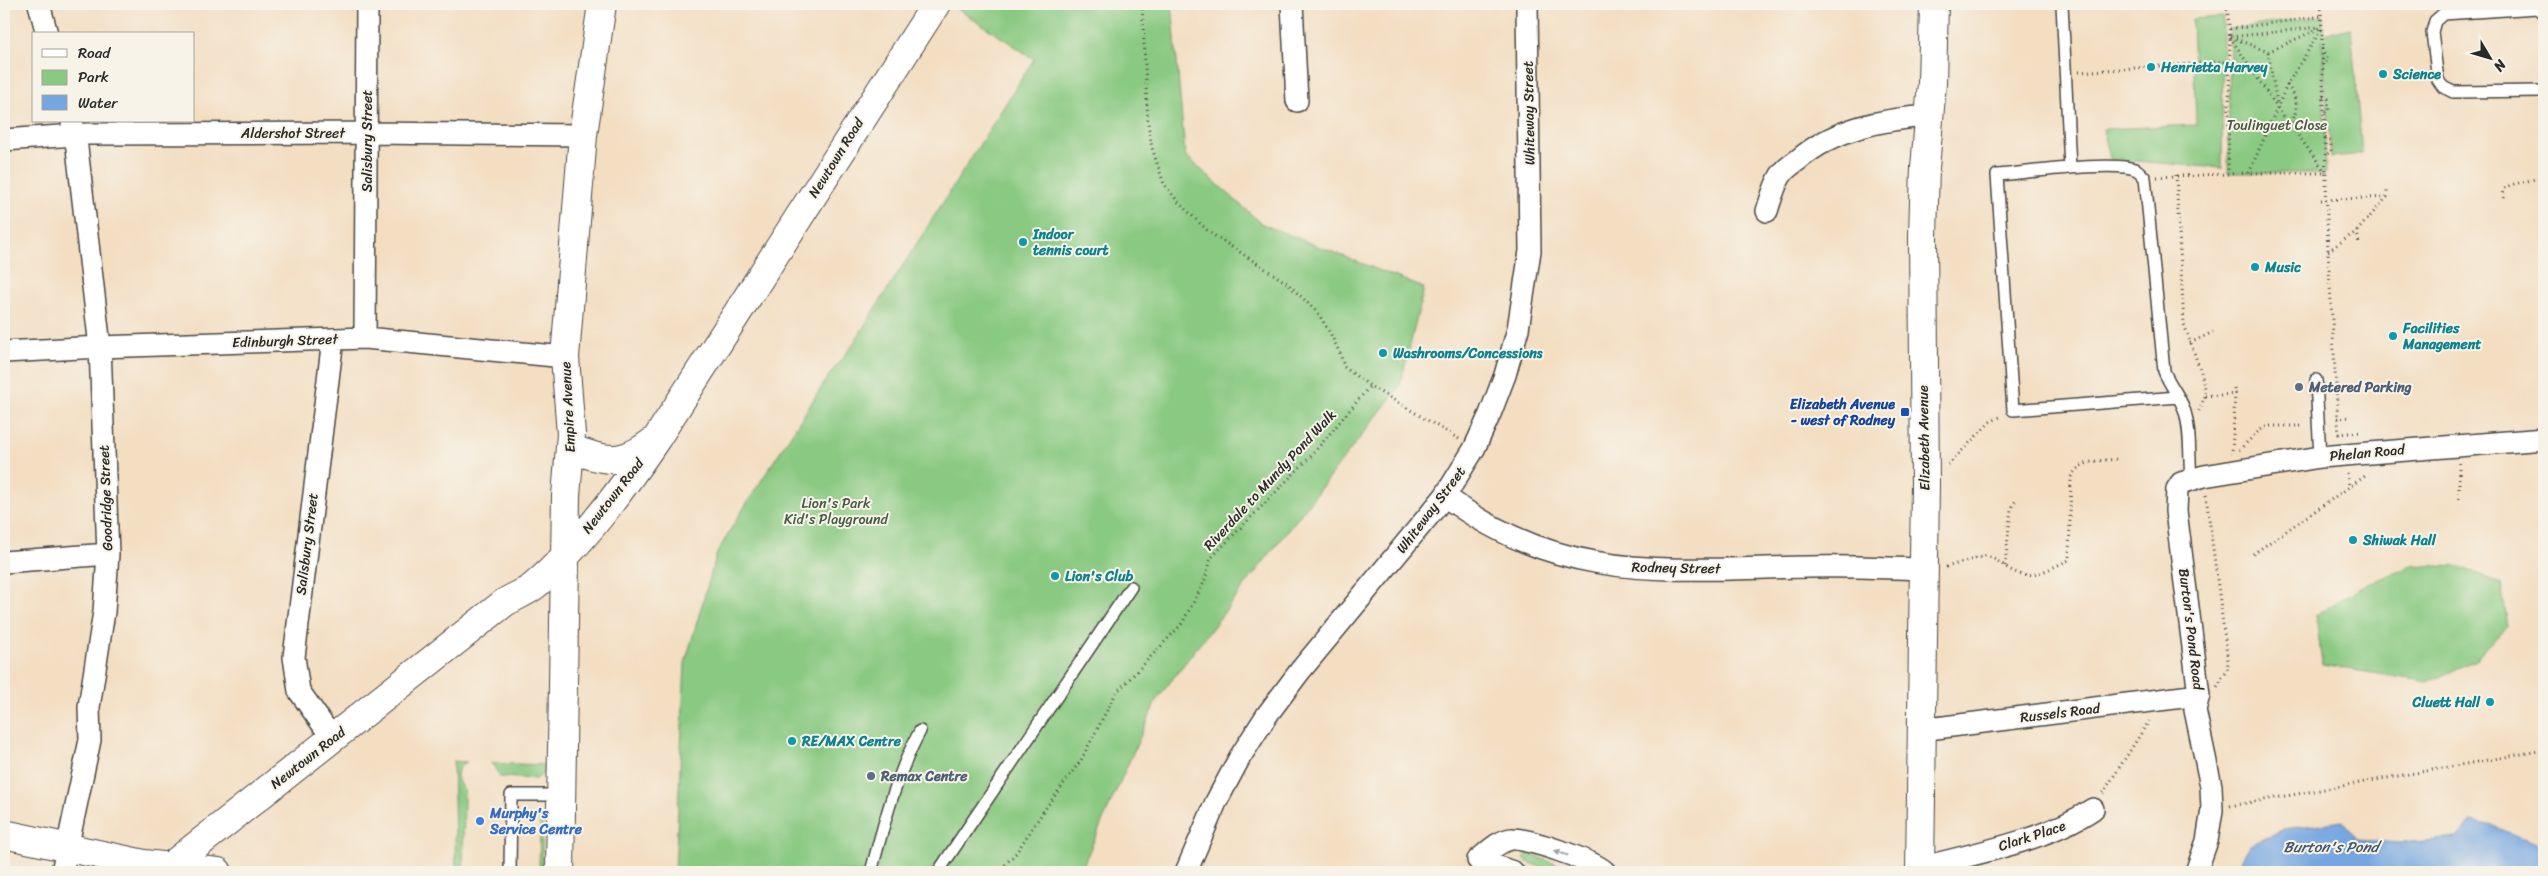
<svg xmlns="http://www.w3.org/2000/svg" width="2548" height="876" font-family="Sriracha,sans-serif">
  <rect width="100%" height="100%" fill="#f7f3e8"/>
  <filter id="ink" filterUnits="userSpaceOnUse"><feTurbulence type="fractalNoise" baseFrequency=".02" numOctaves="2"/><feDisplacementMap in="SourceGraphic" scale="10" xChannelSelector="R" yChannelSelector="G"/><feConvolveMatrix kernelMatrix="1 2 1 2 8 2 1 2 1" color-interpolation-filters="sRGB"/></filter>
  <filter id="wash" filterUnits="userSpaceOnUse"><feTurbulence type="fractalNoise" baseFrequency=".0096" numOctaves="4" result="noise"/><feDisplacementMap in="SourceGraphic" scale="20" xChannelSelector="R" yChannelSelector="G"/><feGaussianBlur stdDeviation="1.12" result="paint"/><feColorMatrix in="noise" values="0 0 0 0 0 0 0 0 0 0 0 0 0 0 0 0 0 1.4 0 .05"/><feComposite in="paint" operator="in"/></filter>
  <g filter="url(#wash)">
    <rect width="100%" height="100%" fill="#f3dec2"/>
    <!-- green -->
    <path fill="#89c981" stroke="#5a7a56" d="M957,4H1172L1185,155L1262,224L1424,288L1400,386L1157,699L1080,872H675L685,663L717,553L738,517L828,377L853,344L1034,59L955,7Z
      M2323,16V34L2351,28L2362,154L2331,157L2322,39L2326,173H2228L2230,29Z
      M2223,17L2222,168L2110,159L2103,129L2196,125L2192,19Z
      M2414,565L2461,567L2501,584L2508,627L2474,661L2428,682L2322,665L2316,615L2363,586Z
      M453,761L467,762C454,768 455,780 464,790L463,872H456Z
      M492,763L544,765V773L536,779L500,777Z
      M540,816H543L542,872H539Z
      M1526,854H1530L1577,872H1552L1526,861L1524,858Z"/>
    <!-- water -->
    <path fill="#76a6e0" stroke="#506886" d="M2343,821L2358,840L2401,843L2457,838L2471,821L2493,826L2544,846V872H2234L2250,845L2284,829Z"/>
  </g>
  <g filter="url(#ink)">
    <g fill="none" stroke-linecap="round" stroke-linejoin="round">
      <!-- lane casing -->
      <g stroke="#494642" stroke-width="14">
        <path id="lane" d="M2062,4L2070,168
          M2544,14L2537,8L2443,14L2435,21L2432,32L2438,80L2443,87L2453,92L2544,91
          M2316,380L2320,457
          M2178,397L2013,410L1997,175C2025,173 2116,160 2137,170C2140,172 2143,176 2145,178L2164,371C2169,384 2179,395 2184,409C2191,429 2189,457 2191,479
          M510,872L511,795H561
          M871,872C884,824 896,775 920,731
          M938,872L1131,587"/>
      </g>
      <!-- street casing -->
      <g stroke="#494642" stroke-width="24">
        <path id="street" d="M39,4L47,34
          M1292,4L1297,101
          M4,140L88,134L367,133L583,135
          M1767,211C1771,199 1774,186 1781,175C1785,169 1792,164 1798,160C1835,128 1883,119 1930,116
          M365,338L367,4
          M4,352L100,347L365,338L565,357
          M1445,496C1563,585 1671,569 1809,567C1847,566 1885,568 1923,569
          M4,562L108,554
          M1920,730L2199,695
          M333,739L299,691L294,657L333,339
          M1920,868C1976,853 2045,841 2093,809
          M62,872L90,740L89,707L104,612L108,554L100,347L77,148L72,121
          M1186,872L1216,802L1240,757L1267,715L1300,671L1445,496L1474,449L1490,414L1505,375L1518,329L1530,251L1527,4
          M1513,872L1478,860C1488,852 1498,841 1511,839C1524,837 1598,862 1605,872
          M2196,872L2207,841L2212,810L2211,786L2195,710L2199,695L2176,511L2177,489L2181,483L2204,476L2320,457L2544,439"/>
      </g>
      <!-- secondary casing -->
      <g stroke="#494642" stroke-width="30">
        <path id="secondary" d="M571,449C607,461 621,466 652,442
          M4,834L144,864L218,872
          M163,872L504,603C513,597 525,593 534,586C580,547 623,488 657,438L936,4
          M560,872L566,496L571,434L565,357L583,135L602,4
          M1920,872L1925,483L1923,236L1925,168L1932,83L1934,4"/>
      </g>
      <!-- path -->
      <path stroke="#494642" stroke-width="3" stroke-dasharray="1 4" stroke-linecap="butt" d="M1142,4L1148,123L1152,148L1164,184L1179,203L1209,232L1287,283L1318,313L1330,333L1340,353L1344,367L1370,386
        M2227,4L2230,37L2228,173
        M2321,4L2328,251L2339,437
        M2230,29L2323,16
        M2230,37L2277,107L2326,173
        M2231,37L2268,52L2322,27
        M2231,37L2319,27
        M2322,48L2327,56L2326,62L2322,65
        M2268,52L2277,103
        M2079,72L2230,61
        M2287,85C2299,100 2298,108 2291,125
        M2323,97L2328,99L2329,110L2324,113
        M2325,138L2331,142V152L2325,155
        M2249,173L2287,85L2322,28
        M2176,175L2184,324L2202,375L2205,396L2199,411
        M2157,177L2249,173H2326
        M2504,198L2503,190L2510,185L2544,177
        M2321,200L2386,197
        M2357,231L2359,244
        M2328,251L2357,231L2387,197V189
        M2190,343L2213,332
        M2234,388L2235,394
        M2205,396L2235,394L2232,454
        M2337,418L2351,417
        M2338,434L2360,432
        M2239,450L2260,430L2268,426H2304
        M2459,463V500
        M1948,465L1990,422L2002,416
        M2347,473L2349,486
        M2206,495L2228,662L2227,671L2217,687
        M2253,554L2368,474
        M2005,566L2011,508L2017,499
        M1946,567L1985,556C1993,557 1999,562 2006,567C2029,583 2046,570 2069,560L2071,477C2081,459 2099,461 2118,459
        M2103,793L2149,721
        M2230,806L2544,750
        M998,872L1016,853L1043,812L1081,760L1116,693L1181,625L1204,583L1211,558L1311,456L1370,386L1459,439"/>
      <!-- lane -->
      <use href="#lane" stroke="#fff" stroke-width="11"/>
      <!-- street -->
      <use href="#street" stroke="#fff" stroke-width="21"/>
      <!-- secondary -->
      <use href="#secondary" stroke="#fff" stroke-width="28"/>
    </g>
    <!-- one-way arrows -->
    <defs><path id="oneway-solid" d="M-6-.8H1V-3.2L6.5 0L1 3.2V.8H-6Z" transform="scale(1.25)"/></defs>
    <use fill="#a0a0a0" href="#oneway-solid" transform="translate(1561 853) rotate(-161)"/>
  </g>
  <!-- markers -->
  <g fill="#0f9aa8" stroke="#f7f3e8" stroke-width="2">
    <circle cx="2151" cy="67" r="5"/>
    <circle cx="2383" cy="74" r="5"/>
    <circle cx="1023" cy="242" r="5"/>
    <circle cx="2255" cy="267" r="5"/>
    <circle cx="2393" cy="336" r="5"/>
    <circle cx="1383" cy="353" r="5"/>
    <circle cx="2353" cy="540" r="5"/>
    <circle cx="1055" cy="576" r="5"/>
    <circle cx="2490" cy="702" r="5"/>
    <circle cx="792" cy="741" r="5"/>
  </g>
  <g fill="#5c6f8a" stroke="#f7f3e8" stroke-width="2">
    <circle cx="2299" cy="387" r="5"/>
    <circle cx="871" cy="776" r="5"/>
  </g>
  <rect fill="#1a4fb4" stroke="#f7f3e8" stroke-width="2" x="1900" y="407" width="10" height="10" rx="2.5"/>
  <circle fill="#3f7fe0" stroke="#f7f3e8" stroke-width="2" cx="480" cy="821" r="5"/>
  <g text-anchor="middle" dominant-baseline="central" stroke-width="4" stroke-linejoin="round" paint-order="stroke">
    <!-- culture labels -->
    <g font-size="14" font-weight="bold" fill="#0d838f" stroke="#f7f3e8" text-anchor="start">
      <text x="2161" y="67">Henrietta Harvey</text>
      <text x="2393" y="74">Science</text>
      <text x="1033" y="234">Indoor<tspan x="1033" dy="16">tennis court</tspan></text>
      <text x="2265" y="267">Music</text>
      <text x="2403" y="328">Facilities<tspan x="2403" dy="16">Management</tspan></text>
      <text x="1393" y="353">Washrooms/Concessions</text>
      <text x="2363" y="540">Shiwak Hall</text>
      <text x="1065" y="576">Lion's Club</text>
      <text x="2480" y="702" text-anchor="end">Cluett Hall</text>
      <text x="802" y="741">RE/MAX Centre</text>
    </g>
    <!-- street labels -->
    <g font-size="14" fill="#2b2b2b" stroke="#f7f3e8">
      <text transform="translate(1529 113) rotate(-91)">Whiteway Street</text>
      <text x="293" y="133">Aldershot Street</text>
      <text transform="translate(367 141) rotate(-90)">Salisbury Street</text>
      <text transform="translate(836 158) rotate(-58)">Newtown Road</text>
      <text transform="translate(285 341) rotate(-2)">Edinburgh Street</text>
      <text transform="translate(568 407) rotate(-93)">Empire Avenue</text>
      <text transform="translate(1924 438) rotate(-91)">Elizabeth Avenue</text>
      <text transform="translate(2367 453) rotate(-5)">Phelan Road</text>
      <text transform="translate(1270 480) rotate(-47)">Riverdale to Mundy Pond Walk</text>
      <text transform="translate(613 496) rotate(-52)">Newtown Road</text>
      <text transform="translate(106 498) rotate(-92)">Goodridge Street</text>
      <text transform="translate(1431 510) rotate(-53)">Whiteway Street</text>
      <text transform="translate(307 544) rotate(-83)">Salisbury Street</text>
      <text transform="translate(1676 568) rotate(1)">Rodney Street</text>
      <text transform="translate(2191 629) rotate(83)">Burton's Pond Road</text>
      <text transform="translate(2060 713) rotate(-7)">Russels Road</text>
      <text transform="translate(308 758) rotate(-38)">Newtown Road</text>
      <text transform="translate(2032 836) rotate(-18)">Clark Place</text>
    </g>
    <!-- park labels -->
    <g font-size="14" fill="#475a45" stroke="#f7f3e8">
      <text x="2277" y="125">Toulinguet Close</text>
      <text x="836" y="503">Lion's Park<tspan x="836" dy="16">Kid's Playground</tspan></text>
    </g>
    <!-- service labels -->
    <g font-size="14" font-weight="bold" fill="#4e5e75" stroke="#f7f3e8" text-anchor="start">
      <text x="2309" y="387">Metered Parking</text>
      <text x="881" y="776">Remax Centre</text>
    </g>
    <!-- transit labels -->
    <g font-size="14" font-weight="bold" fill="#164399" stroke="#f7f3e8" text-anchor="end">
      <text x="1895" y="404">Elizabeth Avenue<tspan x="1895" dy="16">- west of Rodney</tspan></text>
    </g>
    <!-- shop labels -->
    <g font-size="14" font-weight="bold" fill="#366cbe" stroke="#f7f3e8" text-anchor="start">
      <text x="490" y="813">Murphy's<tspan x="490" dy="16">Service Centre</tspan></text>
    </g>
    <!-- water labels -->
    <g font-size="15" font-style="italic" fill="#45566a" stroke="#f7f3e8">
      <text x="2331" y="847">Burton's Pond</text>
    </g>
  </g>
  <!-- margin -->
  <rect width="2548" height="876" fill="none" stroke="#f7f3e8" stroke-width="20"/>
  <!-- legend -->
  <rect x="32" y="32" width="162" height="90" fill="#f7f3e8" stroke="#a5a39c"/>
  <rect x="42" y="49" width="25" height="8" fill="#ffffff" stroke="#a5a39c"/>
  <text x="78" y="58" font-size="15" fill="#2b2b2b">Road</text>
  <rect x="42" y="70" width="25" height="15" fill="#89c981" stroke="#a5a39c"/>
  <text x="78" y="82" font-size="15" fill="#2b2b2b">Park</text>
  <rect x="42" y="95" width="25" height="15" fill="#76a6e0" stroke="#a5a39c"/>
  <text x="78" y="108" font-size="15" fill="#2b2b2b">Water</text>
  <!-- north arrow -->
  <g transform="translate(2490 58) rotate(128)" stroke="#f7f3e8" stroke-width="4" paint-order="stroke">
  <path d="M0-4L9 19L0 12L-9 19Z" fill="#2b2b2b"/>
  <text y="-8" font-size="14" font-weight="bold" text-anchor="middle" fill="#2b2b2b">N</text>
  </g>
</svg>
